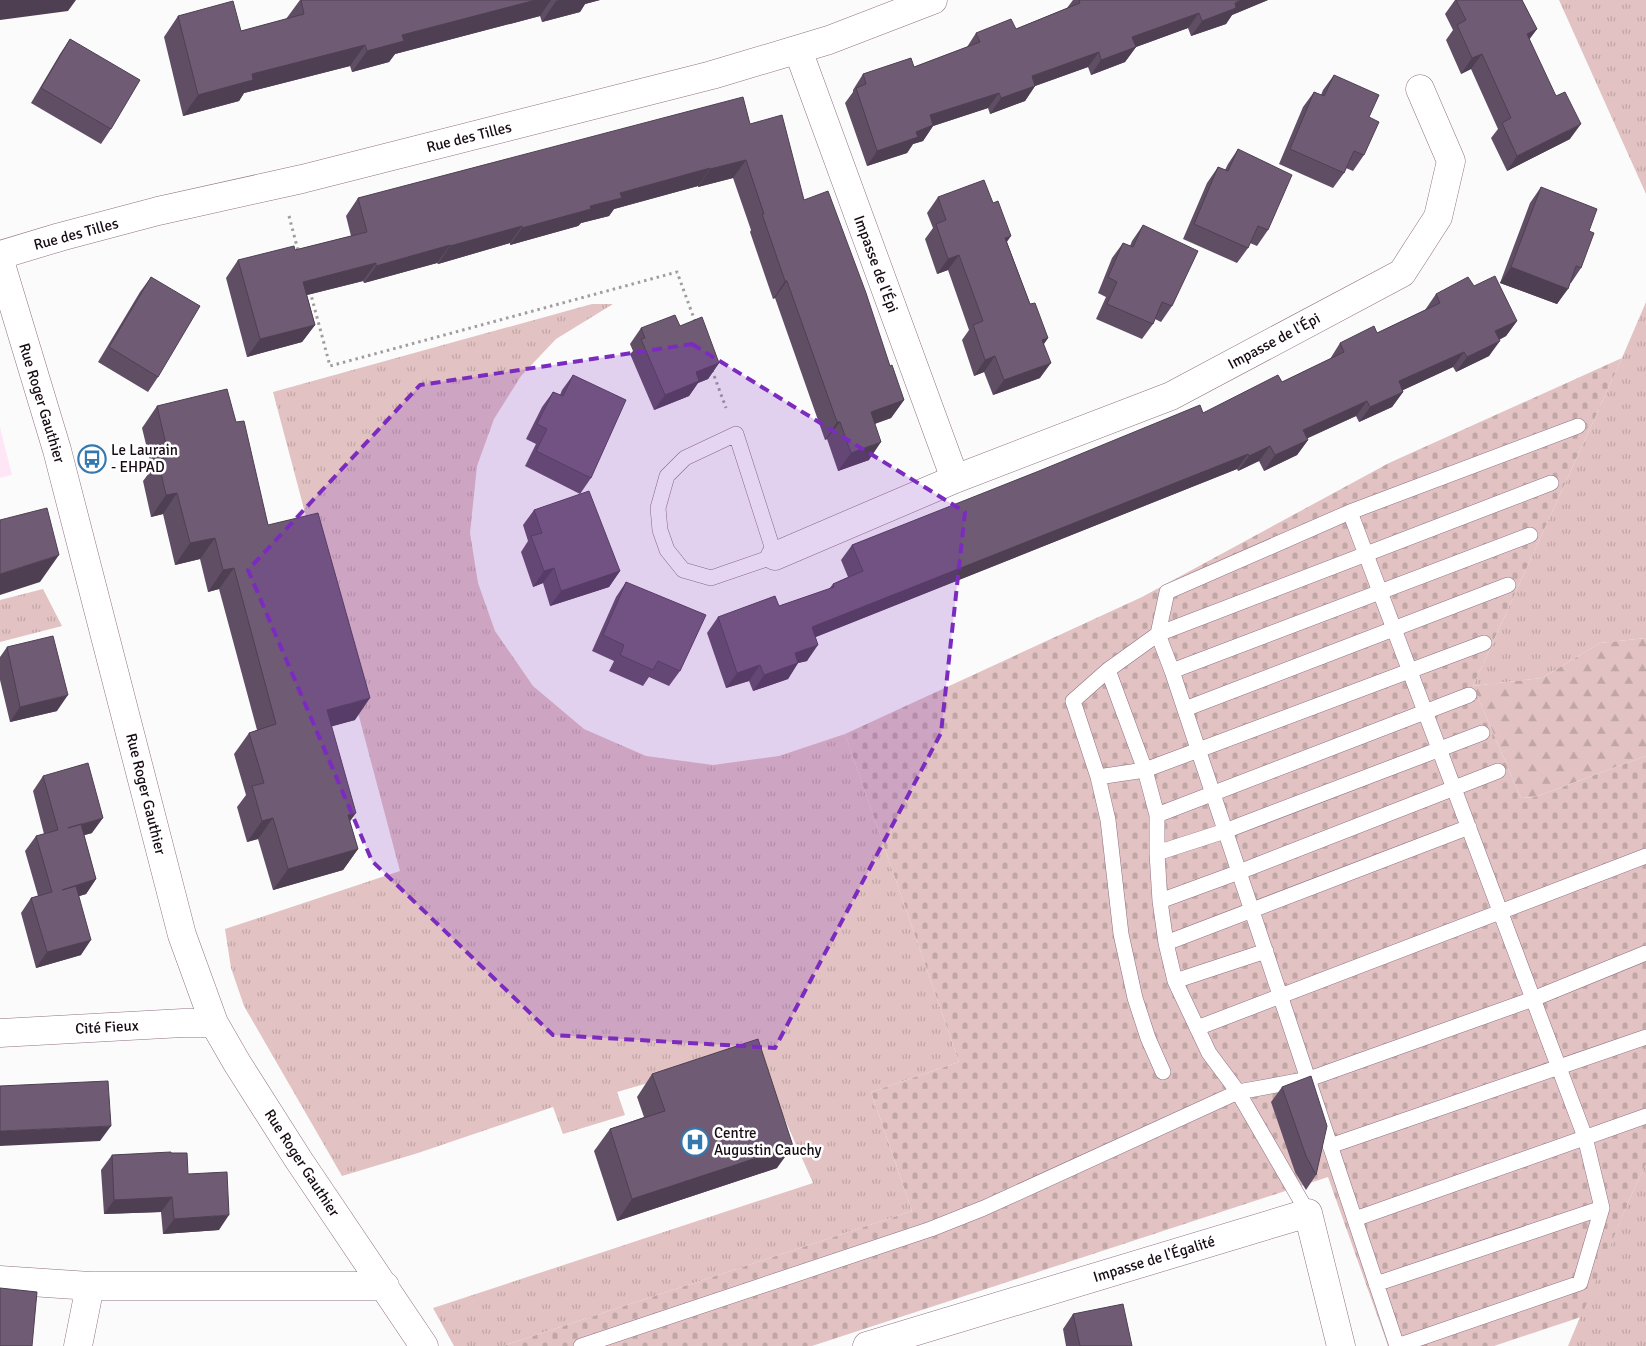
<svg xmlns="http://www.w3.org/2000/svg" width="1646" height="1346" font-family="Signika,sans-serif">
  <defs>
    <pattern id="grass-tufts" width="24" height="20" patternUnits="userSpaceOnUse" patternTransform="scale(1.25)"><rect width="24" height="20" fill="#e2c2c2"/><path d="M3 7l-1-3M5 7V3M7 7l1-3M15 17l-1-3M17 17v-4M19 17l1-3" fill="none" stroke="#c1a6a6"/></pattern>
    <pattern id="forest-firs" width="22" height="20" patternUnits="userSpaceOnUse" patternTransform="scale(1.25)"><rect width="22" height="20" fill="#e2c2c2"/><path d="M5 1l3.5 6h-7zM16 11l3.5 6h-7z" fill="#c1a6a6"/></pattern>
    <pattern id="cemetery-stones" width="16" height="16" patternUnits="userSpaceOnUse" patternTransform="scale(1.25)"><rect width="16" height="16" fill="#e2c2c2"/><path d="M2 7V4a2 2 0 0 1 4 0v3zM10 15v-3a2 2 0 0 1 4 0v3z" fill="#c1a6a6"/></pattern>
  </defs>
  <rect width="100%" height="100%" fill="#fbfbfb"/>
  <!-- built -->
  <path fill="#ffe6f6" d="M0,427L12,475L0,478Z"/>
  <!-- grass -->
  <path fill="url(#grass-tufts)" d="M1559,0H1646V194Z
    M1646,302V638L1600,643L1542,678L1473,686L1622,358Z
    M592,304H613L556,339L521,376L494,419L477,466L470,533L478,583L495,631L533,686L584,729L646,756L713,765L779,756L845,734L959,1062L871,1092L912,1211L503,1346H454L433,1308L813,1183L755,1052L617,1092L625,1115L563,1134L553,1107L418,1153L342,1176L244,1006L231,968L225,929L400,871L273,392Z
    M43,589L62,626L0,642V600Z
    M1646,1164V1346H1568L1629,1200Z"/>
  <!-- forest -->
  <path fill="url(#forest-firs)" d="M1646,638V756L1535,797L1521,798L1473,686L1542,678L1600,643Z"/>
  <!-- cemetery -->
  <path fill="url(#cemetery-stones)" d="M1622,358L1473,686L1521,798L1535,797L1646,756V1164L1629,1200L1581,1317L1494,1346H1388L1328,1177L812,1346H503L912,1211L871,1092L959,1062L845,734L1142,597L1389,463Z"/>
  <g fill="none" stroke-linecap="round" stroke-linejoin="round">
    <!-- lane casing -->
    <g stroke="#907185" stroke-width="16">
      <path id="lane" d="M736,434L775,556L711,578L683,570L667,550L660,530L658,508L667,476L685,458Z
        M1350,512L1585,1137L1602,1208L1580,1283L1397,1346L1172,671L1158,634L1167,592Z
        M1350,512L1578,426
        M1108,670L1073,701L1098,777L1145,770L1484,643
        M1172,671L1530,535
        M1185,709L1508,585
        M1098,777L1108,820L1121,934L1135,998L1148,1038L1163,1072
        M1157,815L1469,695
        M1157,853L1225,831L1482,733
        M1160,901L1239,872L1498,771
        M1166,943L1469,827
        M1175,981L1266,951
        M1197,1028L1646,856
        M1330,1146L1646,1037
        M1308,1213L1238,1092L1209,1053L1175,981L1166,943L1160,901L1157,853V815L1145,770L1108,670L1158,634L1551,483
        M1355,1219L1646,1116
        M1376,1284L1602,1208
        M581,1346L931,1229L984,1208L1238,1092L1309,1079L1533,999L1646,953"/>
    </g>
    <!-- street casing -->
    <g stroke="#907185" stroke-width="29">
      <path id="street" d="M798,50L955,479
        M0,255L60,237L158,211L302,179L712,75L829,40L933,0
        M0,261L57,450L182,935L214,1023L237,1063L298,1159L424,1346
        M775,556L955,479L1171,396L1402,273L1438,217L1451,161L1420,89
        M0,1033L183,1023H214
        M0,1280L90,1286H385
        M78,1346L90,1286
        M867,1346L1308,1213L1341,1346"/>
    </g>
    <!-- path -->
    <path stroke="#a09c9f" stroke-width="3" stroke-dasharray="2.5 4" stroke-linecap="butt" d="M289,216L299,254
      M310,291L330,366L677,272L696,324
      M712,370L726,408"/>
    <!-- lane -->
    <use href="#lane" stroke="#fff" stroke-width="15"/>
    <!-- street -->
    <use href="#street" stroke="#fff" stroke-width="28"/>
  </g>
  <!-- wall -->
  <path fill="#604e65" d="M300,0H600L585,4L580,12L542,22L540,16L395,54L389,62L352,72L350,66L244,93L239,101L183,116L164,37L178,16L241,31L286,19Z
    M1073,0H1268L1232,15L1226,24L1191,36L1188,28L1136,47L1125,62L1091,75L1088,67L1035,86L1025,101L990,114L988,108L933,126L923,141L913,144L907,153L867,166L845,103L853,92V90L863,74L914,67L967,47L976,33L1016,29L1067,8Z
    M1455,0H1522L1537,29L1529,39L1570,139L1507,171L1491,138L1498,129L1471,69L1461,74L1446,40L1453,30L1445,14Z
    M70,39L111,129L101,144L31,103L60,54Z
    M1334,75L1364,155L1353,171L1346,168L1344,173L1333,188L1279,164L1303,107L1314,92L1321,95L1323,90Z
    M750,124L804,200L890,366L904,400L891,418L875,424L869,460L838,471L827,439L825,440L775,298L773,299L750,232L751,230L733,178L698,187V186L614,209L609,216L581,223L578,226L510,245V243L438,264L437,263L364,283L363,281L307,295L315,325L302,342L247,357L226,278L238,260L295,250L351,236L346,216L358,198Z
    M1238,149L1268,230L1257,246L1250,243L1248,248L1237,263L1183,239L1207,183L1218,167L1225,170L1228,164Z
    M1541,187L1589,231L1581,268L1571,283H1570L1557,304L1500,283L1530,203Z
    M938,197L1007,242L1030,304L1048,338L1044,344L1040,378L993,395L984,372L974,376L962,340L969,330L948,270L937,274L925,239L933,228L927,213Z
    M1143,225L1172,306L1161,322L1155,319L1153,324L1142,339L1096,319L1106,297L1098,293L1112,258L1123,243L1130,246L1132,241Z
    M151,277L158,377L148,392L98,362L140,292Z
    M1474,286L1517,321L1506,336L1499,340L1489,356L1456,372L1453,367L1403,390V392L1392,407L1359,422L1356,416L1307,438L1308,440L1297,455L1264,471L1259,461L1238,471L1237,469L815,637L807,661L798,663L788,679L753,691L749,681L726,688L707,633L718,617L779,606L829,589L833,584L848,577L841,560L852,545L1203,413L1282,382L1330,359L1340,343L1377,333L1425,310L1436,294Z
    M680,326L719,363L708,379L698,383L689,396L654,410L630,354L633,351L630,344L641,328Z
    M573,375L591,478L580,494L525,466L536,444L526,439L542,407L553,392L560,395L562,390Z
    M157,406L236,422L268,525L355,720L331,726L350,822L358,849L343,870L273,890L258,839L247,842L237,807L246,795L234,754L249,733L257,730L219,589L208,592L200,559L175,565L163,514L151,517L143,481L152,469L142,428Z
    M534,510L620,571L609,587L550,606L543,583L533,587L521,552L528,541L523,525Z
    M626,582L680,671L669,686L649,677L643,686L609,671L614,661L592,651L616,597Z
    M7,647L57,711L10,722L0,680V657Z
    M43,776L92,833L84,835L96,879L86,894L79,896L81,955L36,968L21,913L31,898L38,896L25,851L36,836L44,834L33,791Z
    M652,1074L777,1168L617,1221L594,1151L610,1129L644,1117L637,1097Z
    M1282,1087L1316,1175L1306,1190L1295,1172L1271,1102Z
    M171,1153L188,1174L219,1230L163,1234L161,1212L104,1214L101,1170L112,1155Z
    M1073,1314L1132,1346H1066L1063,1329Z"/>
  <!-- shaded-wall -->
  <path fill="#4e4052" d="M0,0H76L68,11L0,20Z
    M536,0H551L540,16L395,54L389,62L352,72L367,51L402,35Z
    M559,0H600L585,4L580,12L542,22L556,1Z
    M1241,0H1268L1232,15L1226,24L1191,36L1202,21L1235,3Z
    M1199,13L1188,28L1136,47L1125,62L1091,75L1101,60L1132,37Z
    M1537,29L1526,44L1527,34Z
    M365,45L350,66L244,93L239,101L183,116L198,95L252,74Z
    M1099,52L1088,67L1035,86L1025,101L990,114L1001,98L1032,76Z
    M1482,54L1471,69L1461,74L1472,58Z
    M999,93L988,108L933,126L923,141L913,144L907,153L867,166L877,151L930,115Z
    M1581,124L1570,139L1507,171L1517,156Z
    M746,160L733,178L698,187L710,169Z
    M710,168L698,186L614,209L609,216L581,223L578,226L510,245L522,228L590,206L620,193Z
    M522,226L510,243L438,264L450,246Z
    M1011,236L1000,252L1005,238Z
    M450,245L437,263L364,283L376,266Z
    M959,255L948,270L937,274L948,259Z
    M376,263L363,281L291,299L303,282Z
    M1511,267L1568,289L1557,304L1500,283Z
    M785,281H787L775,298L773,299Z
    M1517,321L1506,336L1484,347L1495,331Z
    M315,325L302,342L247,357L260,339Z
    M1048,338L1037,353L1042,340Z
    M1500,341L1489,356L1456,372L1467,357Z
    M1464,352L1453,367L1388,397L1399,381Z
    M995,356L984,372L974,376L985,360Z
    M719,363L708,379L698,383L689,396L654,410L665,395L696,372Z
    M1051,363L1040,378L993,395L1004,380Z
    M1403,392L1392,407L1359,422L1370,407Z
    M904,400L891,418L858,429L871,412Z
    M1367,401L1356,416L1293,445L1303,430Z
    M837,422H840L827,439L825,440Z
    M1308,440L1297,455L1264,471L1275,455Z
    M881,442L869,460L838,471L851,453Z
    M1270,446L1259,461L1238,471L1249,456Z
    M1248,454L1237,469L801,643L812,627Z
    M177,493L163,514L151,517L166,495Z
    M215,538L200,559L175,565L190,543Z
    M59,555L40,582L0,595V574Z
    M234,568L219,589L208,592L223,570Z
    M554,568L543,583L533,587L544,571Z
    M620,571L609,587L550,606L561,591Z
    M818,645L807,661L798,663L788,679L753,691L764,675L795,653Z
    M760,665L749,681L726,688L737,673Z
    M68,695L57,711L10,722L20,707Z
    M370,698L355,720L312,732L327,710Z
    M356,813L341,834L348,815Z
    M103,818L92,833L57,843L68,828Z
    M273,818L258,839L247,842L262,821Z
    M358,849L343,870L273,890L288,869Z
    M96,879L86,894L51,905L62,890Z
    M91,940L81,955L36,968L47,952Z
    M111,1126L100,1141L0,1146V1131Z
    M793,1146L777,1168L617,1221L632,1199Z
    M172,1197L161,1212L104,1214L114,1200Z
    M229,1215L219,1230L163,1234L174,1219Z"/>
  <!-- building -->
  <path fill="#705b75" stroke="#4e4052" d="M301,0H536L402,35L404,41L367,51L365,45L252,74L253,80L198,95L178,16L233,1L241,31L304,14Z
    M1079,0H1241L1235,3L1236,8L1202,21L1199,13L1132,37L1136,47L1101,60L1099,52L1032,76L1035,86L1001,98L999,93L930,115L933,125L916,132L918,137L877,151L856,88L866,84L863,74L911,58L914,67L980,42L976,33L1011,19L1016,29L1080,3Z
    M1456,0H1522L1537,29L1527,34L1556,96L1565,92L1581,124L1517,156L1502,123L1511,118L1482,54L1472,58L1457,25L1466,20Z
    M70,39L140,80L111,129L41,88Z
    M1334,75L1379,95L1369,117L1379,122L1364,155L1354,151L1344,173L1290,149L1314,92L1324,96Z
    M743,97L750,124L782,115L804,200L828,191L866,293L890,366L892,365L904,400L871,412L881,442L851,453L840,422H837L787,281H785L762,214H764L746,160L710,169V168L620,193L622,198L590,206L591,209L522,228V226L450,246V245L376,266V263L303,282L315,325L260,339L238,260L294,246L295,250L367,232L358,198Z
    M1238,149L1292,175L1268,230L1258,226L1248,248L1194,224L1218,167L1228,171Z
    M984,180L993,203L998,201L1011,236L1005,238L1030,304L1035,303L1048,338L1042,340L1051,363L1004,380L995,356L985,360L973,325L983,321L959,255L948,259L936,224L946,220L938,197Z
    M1541,187L1597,209L1589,231L1594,233L1581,268L1576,266L1568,289L1511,267Z
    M1143,225L1198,251L1172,306L1162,302L1153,324L1107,304L1117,282L1108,277L1123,243L1133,247Z
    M1495,276L1517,321L1495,331L1500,341L1467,357L1464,352L1399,381L1403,392L1370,407L1367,401L1303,430L1308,440L1275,455L1270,446L1249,456L1248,454L812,627L818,645L795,653L798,663L764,675L760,665L737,673L718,617L775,596L779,606L834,587L833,584L863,571L852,545L1039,471L1200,405L1203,413L1278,375L1282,382L1344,352L1340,343L1374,326L1377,333L1440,303L1436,294L1468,277L1474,286Z
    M151,277L200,306L158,377L109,347Z
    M675,315L680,326L702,317L719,363L696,372L699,381L665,395L641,339L645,338L641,328Z
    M573,375L626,400L591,478L536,451L547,429L537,424L553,392L563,396Z
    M227,389L236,422L244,421L268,525L318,513L370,698L327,710L356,813L348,815L358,849L288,869L273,818L262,821L252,786L264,783L249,733L276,724L234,568L223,570L215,538L190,543L177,493L166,495L158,460L169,457L157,406Z
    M589,491L620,571L561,591L554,568L544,571L531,536L542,533L534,510Z
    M47,508L59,555L0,574V520Z
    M626,582L706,615L680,671L658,661L653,670L620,655L624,645L603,635Z
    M53,636L68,695L20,707L7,647Z
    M88,763L103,818L68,828L81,824L96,879L62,890L76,886L91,940L47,952L31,898L52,892L36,836L58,830L43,776Z
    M758,1039L793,1146L632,1199L610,1129L665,1111L652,1074Z
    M1311,1076L1327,1126L1316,1175L1306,1156L1282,1087Z
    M108,1081L111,1126L0,1131V1086Z
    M171,1152V1153H187L188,1174L227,1172L229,1215L174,1219L172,1197L114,1200L112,1155Z
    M0,1288L37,1292L32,1346H0Z
    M1123,1304L1132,1346H1080L1073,1314Z"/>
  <!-- marked area -->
  <path fill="#7b2cbf" fill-opacity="0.2" stroke="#7b2cbf" stroke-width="4" stroke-dasharray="10 6" stroke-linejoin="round" d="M692,344L965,512L941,733L775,1048L553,1035L372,861L248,570L420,385Z"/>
  <!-- icons -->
  <defs>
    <g id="bus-ring" transform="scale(1.4375)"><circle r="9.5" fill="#fff" stroke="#3478ad" stroke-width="1.5"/><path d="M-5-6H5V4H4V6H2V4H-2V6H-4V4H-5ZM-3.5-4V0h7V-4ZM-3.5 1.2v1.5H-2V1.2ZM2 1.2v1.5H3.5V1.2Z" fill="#3478ad"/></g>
    <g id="hospital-ring" transform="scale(1.4375)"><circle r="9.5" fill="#fff" stroke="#3478ad" stroke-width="1.5"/><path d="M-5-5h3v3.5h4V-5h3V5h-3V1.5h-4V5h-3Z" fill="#3478ad"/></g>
  </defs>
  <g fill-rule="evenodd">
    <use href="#bus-ring" x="92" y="459"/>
    <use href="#hospital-ring" x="695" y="1142"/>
  </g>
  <g text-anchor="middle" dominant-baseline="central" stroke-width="5" stroke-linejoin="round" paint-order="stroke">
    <!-- street labels -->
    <g font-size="15" fill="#170c14" stroke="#fff">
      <text transform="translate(469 137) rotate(-14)">Rue des Tilles</text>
      <text transform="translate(76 234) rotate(-15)">Rue des Tilles</text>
      <text transform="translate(876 264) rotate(70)">Impasse de l'Épi</text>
      <text transform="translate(1274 341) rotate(-28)">Impasse de l'Épi</text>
      <text transform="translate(42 403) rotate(73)">Rue Roger Gauthier</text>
      <text transform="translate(146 794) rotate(76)">Rue Roger Gauthier</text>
      <text transform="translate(107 1027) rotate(-3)">Cité Fieux</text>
      <text transform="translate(302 1163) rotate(57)">Rue Roger Gauthier</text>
      <text transform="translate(1154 1259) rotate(-17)">Impasse de l'Égalité</text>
    </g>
    <!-- poi labels -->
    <g font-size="15" fill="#170c14" stroke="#fff" text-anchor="start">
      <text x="111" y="450">Le Laurain<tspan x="111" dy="17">- EHPAD</tspan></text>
      <text x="714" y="1133">Centre<tspan x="714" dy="17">Augustin Cauchy</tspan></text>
    </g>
  </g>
</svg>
